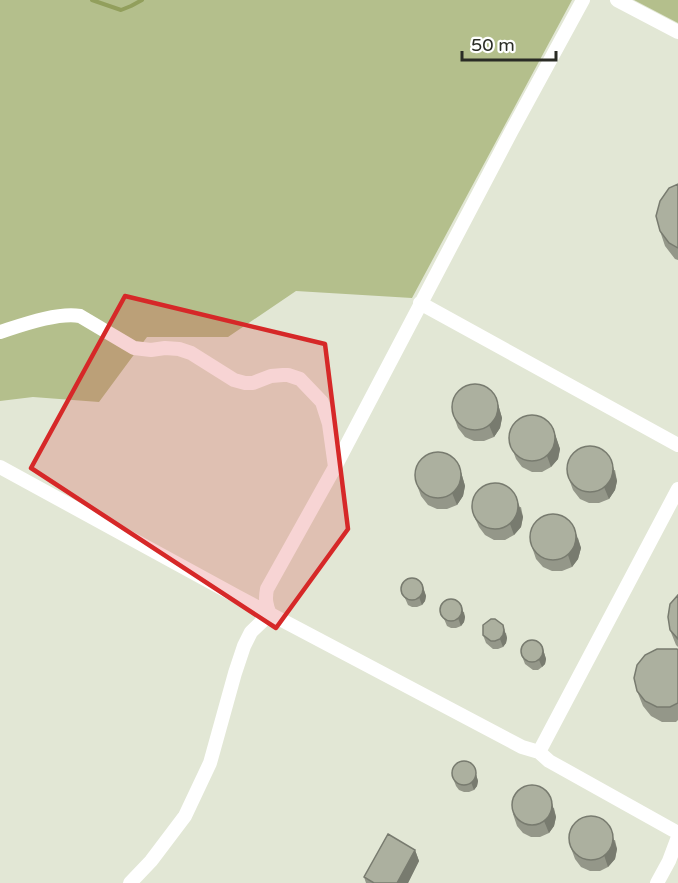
<svg xmlns="http://www.w3.org/2000/svg" width="678" height="883" font-family="'Varela Round',sans-serif">
  <rect width="100%" height="100%" fill="#e2e7d5"/>
  <!-- green -->
  <path fill="#b4bf8c" d="M0,0H572L412,298L296,291L228,337H147L99,402L33,397L0,401Z
    M634,0H678V23Z"/>
  <g fill="none" stroke-linecap="round" stroke-linejoin="round">
    <!-- stream -->
    <path stroke="#929f5c" stroke-width="4" d="M92,0L121,10L131,6L142,0"/>
    <!-- minor -->
    <path stroke="#fff" stroke-width="14" d="M617,0L678,32
      M420,303L678,445
      M0,332C22,325 58,312 80,316L134,348L151,350L165,348L179,349L191,353L234,380L245,383H253L271,376L283,375H288L300,379L322,402L329,424L335,467
      M0,467L238,597L522,747L539,752L549,761L678,833
      M539,752L678,489
      M130,883L151,861L185,816L210,763L235,673L244,646L251,632L270,614C266,605 265,599 267,589L335,467L511,132L583,0
      M657,883L669,861L678,837"/>
  </g>
  <!-- wall -->
  <path fill="#949789" d="M678,184V260L675,259L665,246L660,231Z
    M496,397L502,418L500,428L494,437L484,441H474L465,437L458,428L454,417Z
    M553,428L560,449L558,459L551,467L542,472H532L522,467L516,459L512,448Z
    M459,465L465,486L463,496L457,505L447,509H437L428,505L421,496L417,485Z
    M615,470L617,481L615,490L609,499L599,503H589L580,499L573,490L569,479Z
    M521,507L523,517L521,527L514,535L505,540H494L485,535L479,527L474,516Z
    M578,538L581,548L578,559L572,567L562,571H552L543,567L536,559L532,547Z
    M422,584L426,596L425,601L422,605L417,607H412L408,605L401,589Z
    M678,595V647L676,645L670,630Z
    M440,609L464,612L465,617L464,622L461,626L456,628H451L447,626Z
    M506,633L507,638L506,643L503,647L498,649H493L486,643L483,635Z
    M542,646L546,659L545,664L542,667L538,670H533L525,664L522,656Z
    M678,650V720L676,722H662L651,716L643,706L637,691Z
    M474,768L478,781L477,786L474,790L469,792H464L459,790L456,786L453,778Z
    M554,808L556,817L554,826L549,833L540,837H531L523,833L517,826L513,814Z
    M615,840L617,849L615,859L608,867L600,871H590L581,867L575,859L571,848Z
    M415,850L419,861L408,883H366L364,877Z"/>
  <!-- shaded-wall -->
  <path fill="#787b6f" d="M496,397L502,418L500,428L494,437L489,425Z
    M553,428L560,449L558,459L551,467L547,456Z
    M611,459L617,481L615,490L609,499L604,487Z
    M459,465L465,486L463,496L457,505L452,493Z
    M516,496L523,517L521,527L514,535L510,524Z
    M574,527L581,548L578,559L572,567L568,555Z
    M422,584L426,596L425,601L422,605L419,597Z
    M461,605L465,617L464,622L461,626L458,618Z
    M503,625L507,638L506,643L503,647L500,639Z
    M542,646L546,659L545,664L542,667L539,660Z
    M474,768L478,781L477,786L474,790L471,782Z
    M550,796L556,817L554,826L549,833L544,821Z
    M610,828L617,849L615,859L608,867L604,855Z
    M415,850L419,861L408,883H397Z"/>
  <!-- building -->
  <path fill="#acb09f" stroke="#787b6f" stroke-width="1.5" d="M678,184V248L669,243L660,231L656,216L660,201L669,188Z
    M452 407a23 23 0 1 1 46 0a23 23 0 1 1-46 0Z
    M509 438a23 23 0 1 1 46 0a23 23 0 1 1-46 0Z
    M567 469a23 23 0 1 1 46 0a23 23 0 1 1-46 0Z
    M415 475a23 23 0 1 1 46 0a23 23 0 1 1-46 0Z
    M472 506a23 23 0 1 1 46 0a23 23 0 1 1-46 0Z
    M530 537a23 23 0 1 1 46 0a23 23 0 1 1-46 0Z
    M401 589a11 11 0 1 1 22 0a11 11 0 1 1-22 0Z
    M678,595V639L670,630L668,617L670,604Z
    M440 610a11 11 0 1 1 22 0a11 11 0 1 1-22 0Z
    M491,619H495L503,625L504,630L503,635L500,639L495,641H491L483,635V625Z
    M521 651a11 11 0 1 1 22 0a11 11 0 1 1-22 0Z
    M657,649H677L678,650V703L670,707H657L645,701L637,691L634,678L637,665L645,655Z
    M452 773a12 12 0 1 1 24 0a12 12 0 1 1-24 0Z
    M512 805a20 20 0 1 1 40 0a20 20 0 1 1-40 0Z
    M569 838a22 22 0 1 1 44 0a22 22 0 1 1-44 0Z
    M388,834L415,850L397,883H374L364,877Z"/>
  <!-- marked area -->
  <path fill="#d62828" fill-opacity="0.2" stroke="#d62828" stroke-width="4.5" stroke-linejoin="round" d="M125,296L325,344L348,529L276,628L31,468Z"/>
  <!-- scale -->
  <path d="M462 51v9h94v-9" fill="none" stroke="#2a2c25" stroke-width="3"/>
  <text x="471" y="51" font-size="18" fill="#2a2c25" stroke="#ffffff" stroke-width="4.5" paint-order="stroke">50 m</text>
</svg>
